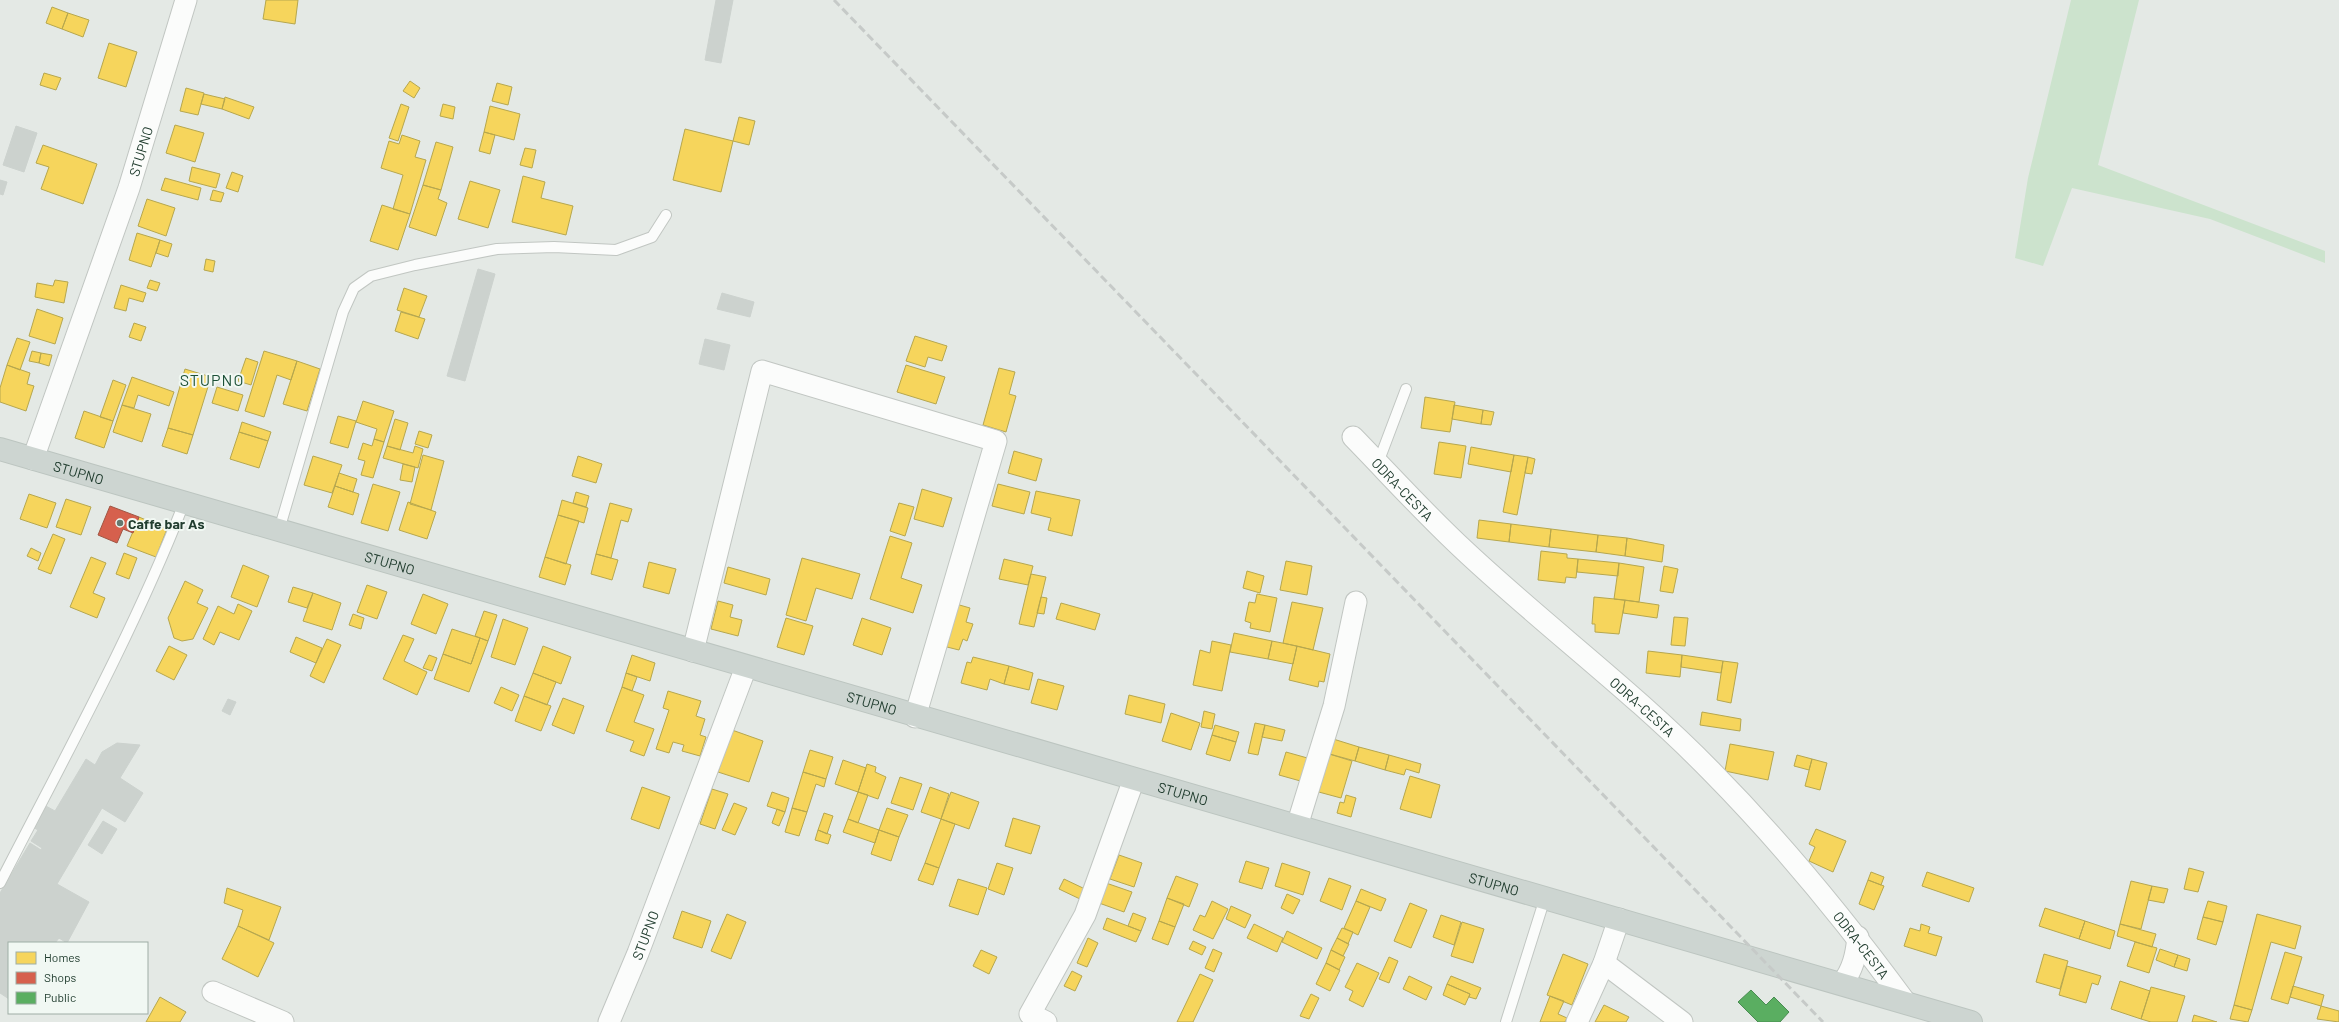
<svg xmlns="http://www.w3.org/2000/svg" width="2339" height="1022" font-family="Barlow,sans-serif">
  <rect width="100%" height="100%" fill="#e4e9e5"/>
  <!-- green -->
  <path fill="#cce3cd" d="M2071,0H2139L2098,165L2325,251V263L2210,219L2072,188L2043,266L2015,258L2028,178Z"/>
  <!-- homes -->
  <path fill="#f6d55c" stroke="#b6a74e" d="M266,0H298L295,24L263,19Z
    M52,7L68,13L62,29L46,23Z
    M68,13L89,20L83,37L62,29Z
    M109,43L137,52L126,87L98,78Z
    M44,73L61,78L56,90L40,85Z
    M410,81L420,88L414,98L403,91Z
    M497,83L512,87L508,105L492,101Z
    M186,88L204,93L198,115L180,111Z
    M204,94L225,99L222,109L201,104Z
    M225,97L254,107L249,119L222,109Z
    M401,104L409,107L398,141L389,138Z
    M443,104L455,107L453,119L440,116Z
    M490,106L520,114L514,140L484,132Z
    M739,117L755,121L749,145L733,141Z
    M175,125L204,133L195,162L166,153Z
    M685,129L733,141L721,192L673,180Z
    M484,132L495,135L490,154L479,151Z
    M402,135L420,141L415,157L426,160L410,214L393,209L403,175L381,168L389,141L399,144Z
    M436,142L453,147L441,190L423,185Z
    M43,145L97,164L83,204L41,189L49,167L36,163Z
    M525,148L536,150L532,168L520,165Z
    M192,167L220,174L216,188L189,181Z
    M232,172L243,176L238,192L226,188Z
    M523,176L545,182L541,198L573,206L566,235L512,222Z
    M165,178L201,188L198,200L161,190Z
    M470,181L500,190L488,228L458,219Z
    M423,185L441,190L438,199L447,203L436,236L409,227Z
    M213,190L224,193L221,202L210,200Z
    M147,199L175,208L166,236L138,226Z
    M382,205L410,214L398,250L370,241Z
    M137,233L160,240L151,267L129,260Z
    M160,240L172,244L168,257L156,253Z
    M206,259L215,261L213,272L204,270Z
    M55,280L68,282L64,303L35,297L37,283L53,286Z
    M150,280L160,283L157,291L147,288Z
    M121,285L146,293L143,302L129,298L126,311L114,308Z
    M404,288L427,296L419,317L397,310Z
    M37,309L63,318L55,344L29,336Z
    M401,312L425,319L418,339L395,331Z
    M134,323L146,327L141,341L129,337Z
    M915,336L947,346L942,361L928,357L925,367L906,361Z
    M17,338L30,342L20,370L7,365Z
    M32,351L41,353L39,363L29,361Z
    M264,351L297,361L291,380L277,375L264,417L245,411Z
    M41,353L52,355L49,366L39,363Z
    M246,358L258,362L251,385L238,381Z
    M297,361L320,369L307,411L283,404Z
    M7,365L30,373L27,384L34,386L26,411L0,402V388Z
    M906,365L945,377L936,404L897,392Z
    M999,368L1015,372L1009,394L1016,396L1006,432L983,425Z
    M185,369L211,377L193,435L168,428Z
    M132,377L174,392L169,406L138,395L134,408L122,405Z
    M113,380L126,385L113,421L100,417Z
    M217,387L243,395L238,411L212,403Z
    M1425,397L1455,402L1450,432L1421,428Z
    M363,401L394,411L384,442L374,439L377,429L356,422Z
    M122,405L151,414L142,442L113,432Z
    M1454,405L1483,410L1481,424L1452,419Z
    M1483,410L1494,412L1491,425L1481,424Z
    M84,411L113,421L104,448L75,438Z
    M338,416L356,421L348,448L330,443Z
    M395,419L408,423L400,450L387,446Z
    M242,422L271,432L268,441L239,432Z
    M168,428L193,435L187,454L162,446Z
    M419,431L432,435L428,448L415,444Z
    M239,432L268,441L259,468L230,459Z
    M374,439L384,442L373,478L361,475L365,461L358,459L363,443L372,446Z
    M1439,442L1466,446L1461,478L1434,474Z
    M387,446L413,453L415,446L423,449L418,468L383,458Z
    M1471,447L1514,455L1511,472L1468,464Z
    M1014,451L1042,459L1036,481L1008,473Z
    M423,455L444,461L431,510L410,504Z
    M1514,455L1528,457L1517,515L1503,512Z
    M313,456L342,465L332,493L304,485Z
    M578,456L602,464L596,483L572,476Z
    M1528,457L1535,459L1532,474L1525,473Z
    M403,464L415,467L412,482L400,480Z
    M339,473L357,479L353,492L335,486Z
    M373,484L400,492L388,531L361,523Z
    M998,484L1030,492L1024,514L992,506Z
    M335,486L359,494L353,515L328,507Z
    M922,489L952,498L943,527L914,519Z
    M1036,491L1080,500L1072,536L1048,530L1051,518L1031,513Z
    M576,492L589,496L586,507L573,503Z
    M29,494L56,503L47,528L20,519Z
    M66,499L91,507L81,535L56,527Z
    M562,500L588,508L584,523L558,515Z
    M408,502L436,512L427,539L399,530Z
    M610,503L632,509L628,522L621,520L611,558L596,554Z
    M899,503L914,507L905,536L890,531Z
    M558,515L579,521L566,564L545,557Z
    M139,517L167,529L156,557L127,546Z
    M1479,520L1511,524L1509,542L1477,538Z
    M1511,524L1551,529L1549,547L1509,542Z
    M1551,529L1598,535L1596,552L1549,547Z
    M53,534L65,539L51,574L38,569Z
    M1598,535L1627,538L1625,556L1596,552Z
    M890,536L912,543L901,578L922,585L913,613L870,599Z
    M1627,538L1664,545L1662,562L1625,556Z
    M31,548L41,553L38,561L27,556Z
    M1541,551L1567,554V558L1578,559L1576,578L1566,577L1565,583L1538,580Z
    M124,553L137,558L129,579L116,574Z
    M596,554L618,560L612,580L591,574Z
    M91,557L106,563L93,593L105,598L97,618L70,607Z
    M545,557L571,565L565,585L539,577Z
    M802,558L860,574L852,599L816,588L806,621L786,615Z
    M1004,559L1033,566L1028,585L999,579Z
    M1578,559L1619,563L1618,576L1577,572Z
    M1286,561L1312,566L1307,595L1280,590Z
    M649,562L676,569L669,594L643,587Z
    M1619,563L1644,567L1639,602L1614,599Z
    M243,565L269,576L257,607L231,597Z
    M1664,566L1678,569L1673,593L1660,591Z
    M728,567L770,579L766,595L724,583Z
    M1247,571L1264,576L1260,593L1243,588Z
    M1031,574L1046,577L1034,627L1019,624Z
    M185,581L203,590L197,603L208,608L193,639L182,641L174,638L168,618Z
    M367,585L387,592L377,619L357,612Z
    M293,587L313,593L307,608L288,602Z
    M313,593L341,603L332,630L303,621Z
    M423,594L448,604L436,634L411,624Z
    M1257,594L1277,598L1270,632L1250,628L1251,623L1245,621L1249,602L1255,603Z
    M1041,597L1047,598L1044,614L1037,613Z
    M1594,597L1625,600L1619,634L1595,632V624H1592Z
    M1625,600L1659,605L1657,618L1623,613Z
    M718,601L733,605L730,617L742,620L738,636L711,629Z
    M1292,602L1323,608L1313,650L1283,643Z
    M1061,603L1100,614L1095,630L1056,619Z
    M238,604L252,611L239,640L220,632L214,645L203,639L218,606L234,614Z
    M956,604L970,608L966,622L973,624L967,641L963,639L959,650L943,646Z
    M484,611L497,615L488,641L475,636Z
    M353,614L364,618L361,629L349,625Z
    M1674,617L1688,618L1685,646L1671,645Z
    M786,618L813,626L804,655L777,647Z
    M862,618L891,628L882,655L853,645Z
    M503,619L528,628L515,665L491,657Z
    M452,629L480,638L471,664L443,654Z
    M1234,633L1272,641L1268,659L1230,652Z
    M403,635L414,639L404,661L427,672L417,695L383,679Z
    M296,637L322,648L316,663L290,652Z
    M480,638L488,641L469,692L434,679L443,654L471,664Z
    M327,639L341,645L324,683L310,676Z
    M1212,641L1231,645L1222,691L1193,685L1200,650L1210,653Z
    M1272,641L1297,646L1293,664L1268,659Z
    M169,646L187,655L174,680L156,671Z
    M543,646L571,657L561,684L533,673Z
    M1297,646L1330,654L1324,682L1319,681L1318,687L1289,680Z
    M1648,651L1682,655L1680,677L1646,673Z
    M429,655L437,658L432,671L423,668Z
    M632,655L655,663L650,681L626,673Z
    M1682,655L1723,661L1721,673L1681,667Z
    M973,657L1009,666L1004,684L990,679L987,690L961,683L967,662L971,663Z
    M1723,661L1738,663L1731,703L1717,700Z
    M1009,666L1033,673L1029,690L1004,684Z
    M533,673L556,682L547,705L524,696Z
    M626,673L637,677L632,691L622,687Z
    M1038,679L1064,686L1057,710L1031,703Z
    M501,687L519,695L512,711L494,703Z
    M622,687L644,695L634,722L654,729L644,756L630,751L634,741L606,731Z
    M668,691L701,701L696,716L705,719L700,735L706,737L700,756L682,751L684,745L673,742L669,753L656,749L669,710L663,708Z
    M1129,695L1165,704L1161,723L1125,714Z
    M524,696L551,706L541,731L515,721Z
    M563,698L584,706L574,734L552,725Z
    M1204,711L1215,714L1212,729L1201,727Z
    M1702,712L1741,719L1740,731L1700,725Z
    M1171,713L1200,723L1191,750L1162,741Z
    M1255,723L1265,725L1258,755L1248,753Z
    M1215,725L1239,732L1236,742L1212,735Z
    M1265,725L1285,730L1282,741L1262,737Z
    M732,730L763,741L749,782L718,772Z
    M1212,735L1236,742L1230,761L1206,754Z
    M1330,738L1359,747L1355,761L1326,753Z
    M1730,744L1774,752L1768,780L1725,771Z
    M1359,747L1389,755L1385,770L1355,761Z
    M810,750L833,757L826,779L803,772Z
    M1286,752L1311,759L1304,782L1279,775Z
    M1326,753L1352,761L1341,798L1315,791Z
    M1389,755L1421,764L1419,773L1406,769L1404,775L1385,770Z
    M1797,755L1812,759L1809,770L1794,766Z
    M1812,759L1827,763L1820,790L1805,786Z
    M843,760L866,768L858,792L835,784Z
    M867,764L876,767L875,772L886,777L878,799L858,792Z
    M803,772L826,779L824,787L816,784L807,812L792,808Z
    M1410,776L1440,785L1431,818L1400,809Z
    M900,777L922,784L913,810L891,803Z
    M642,787L670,797L659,829L631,819Z
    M930,787L949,794L941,819L921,812Z
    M712,789L728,794L715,829L700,824Z
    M772,792L789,798L785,812L767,806Z
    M858,792L868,795L858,823L848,819Z
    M951,792L979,802L969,829L941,819Z
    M1346,795L1356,798L1351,817L1337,813L1340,802L1344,803Z
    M734,803L747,808L735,835L722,830Z
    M792,808L807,812L799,836L785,832Z
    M887,808L908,815L899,837L879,830Z
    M777,809L785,812L779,826L772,823Z
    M824,813L833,816L827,834L818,830Z
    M1013,818L1040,826L1031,854L1005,846Z
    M848,819L879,830L875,843L843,832Z
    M941,819L955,824L939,868L925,863Z
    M1816,829L1846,841L1833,872L1809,861L1815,847L1809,844Z
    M818,830L831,835L828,844L815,840Z
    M879,830L899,837L891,861L871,854Z
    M1119,855L1142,863L1134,887L1110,879Z
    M1246,861L1269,868L1262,889L1239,882Z
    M925,863L939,868L933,885L918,880Z
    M997,863L1013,868L1004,895L988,889Z
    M1282,863L1310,872L1303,895L1275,886Z
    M2189,868L2204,872L2198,892L2184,889Z
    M1871,872L1884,877L1881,885L1868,880Z
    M1927,872L1974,888L1969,902L1922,886Z
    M1176,876L1198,884L1189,907L1167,898Z
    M1329,878L1351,886L1342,910L1320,901Z
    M958,879L987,888L978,915L949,906Z
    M1064,879L1085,889L1080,899L1059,889Z
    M1868,880L1884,886L1874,910L1859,904Z
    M2131,881L2152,886L2141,929L2120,924Z
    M1106,883L1132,892L1124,912L1099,903Z
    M2152,886L2168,889L2164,903L2148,900Z
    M227,888L281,907L269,940L238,926L243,910L224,903Z
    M1361,889L1386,899L1381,911L1356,901Z
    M1287,894L1300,900L1293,914L1281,908Z
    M1167,898L1184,904L1175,927L1159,921Z
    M1212,901L1228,909L1213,939L1193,930L1200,915L1205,917Z
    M1356,901L1370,907L1358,935L1344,928Z
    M2208,901L2227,906L2223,922L2203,917Z
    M1410,903L1427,910L1411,948L1394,941Z
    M1231,906L1251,915L1245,928L1226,919Z
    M2045,908L2085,921L2079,939L2039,926Z
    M682,911L711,921L702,948L673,938Z
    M1133,913L1146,918L1141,931L1128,926Z
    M727,914L746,922L731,959L711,951Z
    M2257,914L2301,926L2295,949L2271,942L2252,1010L2234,1005Z
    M1441,915L1461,922L1454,945L1433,937Z
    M2203,917L2223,922L2216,945L2197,939Z
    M1107,918L1141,931L1136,942L1103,929Z
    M1159,921L1175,927L1168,945L1152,939Z
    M2085,921L2115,931L2110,949L2079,939Z
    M1462,922L1484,929L1473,963L1451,956Z
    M1254,924L1283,938L1277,952L1247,938Z
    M1921,924L1930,927L1928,933L1942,937L1936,956L1904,946L1910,928L1920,931Z
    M2120,924L2156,934L2152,947L2117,936Z
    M238,926L274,943L258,977L222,959Z
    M1342,928L1353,932L1348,944L1337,938Z
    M1287,931L1322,948L1317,959L1282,942Z
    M1088,938L1098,943L1087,967L1077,963Z
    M1337,938L1349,944L1343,956L1331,950Z
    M1193,941L1206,947L1202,955L1189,949Z
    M2135,942L2157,948L2149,973L2127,966Z
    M1213,949L1222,953L1214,972L1205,968Z
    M2160,949L2178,955L2174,967L2156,960Z
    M981,950L997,957L989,974L973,966Z
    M1331,950L1345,957L1339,970L1326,963Z
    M2285,952L2302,957L2288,1004L2271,999Z
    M1563,954L1588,964L1572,1005L1547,995Z
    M2044,954L2068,961L2060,989L2036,982Z
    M2178,955L2190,959L2187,971L2174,967Z
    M1389,957L1398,961L1389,983L1379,979Z
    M1326,963L1340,970L1330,991L1316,984Z
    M1357,963L1379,973L1363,1007L1349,1000L1353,991L1345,987Z
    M2067,966L2101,976L2098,985L2092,983L2086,1003L2059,995Z
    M1072,971L1082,976L1075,991L1064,986Z
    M1200,974L1213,980L1193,1022H1177Z
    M1409,976L1432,987L1426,1000L1403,989Z
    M1451,976L1481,988L1476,999L1469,997L1470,994L1447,984Z
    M2120,981L2150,991L2141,1019L2111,1009Z
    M1447,984L1470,994L1465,1005L1443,995Z
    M2293,986L2324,995L2321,1006L2290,997Z
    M2151,987L2185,996L2177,1022H2151L2141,1019Z
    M1311,994L1319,998L1309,1019L1300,1016Z
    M1550,996L1564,1001L1558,1014L1567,1018L1565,1022H1540Z
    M160,997L186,1012L180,1022H146Z
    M1604,1005L1629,1017L1626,1022H1595Z
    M2234,1005L2252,1010L2248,1022L2230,1019Z
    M2321,1006L2339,1011V1022L2317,1019Z
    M2194,1015L2217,1022H2192Z"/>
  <!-- shops -->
  <path fill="#d6604d" stroke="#a05644" d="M110,506L139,517L133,533L123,529L117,543L98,535Z"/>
  <!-- public -->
  <path fill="#5aae61" stroke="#498c52" d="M1751,990L1766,1005L1774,997L1789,1012L1780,1022H1758L1738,1002Z"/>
  <!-- building -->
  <path fill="#ccd2ce" stroke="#ccd2ce" d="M716,0H733L721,63L705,60Z
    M16,126L37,133L24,172L3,165Z
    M0,180L7,182L3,195L0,194Z
    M478,269L495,274L465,381L447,376Z
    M722,293L754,302L750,317L717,309Z
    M705,339L730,345L724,370L699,364Z
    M228,699L236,702L230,715L222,711Z
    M117,743L140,745L120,778L143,793L125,822L102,808L57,884L89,902L67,943L59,938L55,943H9V999L0,993V893L30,843L41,850L42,848L31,841L38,830L31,826L44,805L55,811L86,759L95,765L102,752Z
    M103,821L117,829L102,854L88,845Z"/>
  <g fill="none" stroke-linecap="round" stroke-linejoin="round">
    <!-- service casing -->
    <g stroke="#c1c6c2" stroke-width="12">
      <path id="service" d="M1378,463L1406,389
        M279,530L343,312L354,288L371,276L415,265L497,249L554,247L616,250L652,237L666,215
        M0,883C64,758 133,634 184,503
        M1506,1022L1545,898"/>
    </g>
    <!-- minor casing -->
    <g stroke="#c1c6c2" stroke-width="23">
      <g id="minor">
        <path id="s1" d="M1353,437C1390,475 1426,515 1465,551C1545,626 1634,692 1711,771C1782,843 1846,921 1906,1003"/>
        <path id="s2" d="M33,459L129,188L186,0"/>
        <path d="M693,651L762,371L996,441L915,717"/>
        <path d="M1297,826L1334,706L1356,602"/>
        <path d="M1604,963L1682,1022"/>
        <path d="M1842,984C1853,969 1856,956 1858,937"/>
        <path d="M213,992L283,1022"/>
        <path id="s3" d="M609,1022L638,953L746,667"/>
        <path d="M1046,1022L1030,1014L1085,915L1134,779"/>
        <path d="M1577,1022L1604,963L1619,919"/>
      </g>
    </g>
    <!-- primary casing -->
    <g stroke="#bcc5c0" stroke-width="24">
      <g id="primary">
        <path id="s4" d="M0,449L1971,1022"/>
      </g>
    </g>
    <!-- service -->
    <use href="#service" stroke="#fbfcfb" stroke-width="10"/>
    <!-- minor -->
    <use href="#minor" stroke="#fbfcfb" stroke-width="21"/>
    <!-- primary -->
    <use href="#primary" stroke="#cdd5d1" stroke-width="22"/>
    <!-- rail -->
    <path stroke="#c6cac8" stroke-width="3" stroke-dasharray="8 4" stroke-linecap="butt" d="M834,0L1823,1022"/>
  </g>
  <!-- markers -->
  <circle fill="#65796f" stroke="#f1f8f3" stroke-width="1.5" cx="120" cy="523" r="4"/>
  <g text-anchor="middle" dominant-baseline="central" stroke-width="4" stroke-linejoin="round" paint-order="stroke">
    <!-- street labels -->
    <g font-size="14" fill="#213d2f" stroke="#f1f8f3">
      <text stroke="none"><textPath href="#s2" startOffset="326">STUPNO</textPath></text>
      <text stroke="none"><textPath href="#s4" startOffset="82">STUPNO</textPath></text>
      <text stroke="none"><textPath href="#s1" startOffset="72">ODRA-CESTA</textPath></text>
      <text stroke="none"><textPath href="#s4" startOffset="406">STUPNO</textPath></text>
      <text stroke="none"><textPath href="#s4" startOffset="908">STUPNO</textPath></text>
      <text stroke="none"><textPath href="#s1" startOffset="396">ODRA-CESTA</textPath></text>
      <text stroke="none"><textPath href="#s4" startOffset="1232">STUPNO</textPath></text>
      <text stroke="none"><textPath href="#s4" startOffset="1556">STUPNO</textPath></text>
      <text stroke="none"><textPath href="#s3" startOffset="94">STUPNO</textPath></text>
      <text stroke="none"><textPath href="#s1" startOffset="720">ODRA-CESTA</textPath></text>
    </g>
    <!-- poi labels -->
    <g font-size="14" font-weight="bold" fill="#213d2f" stroke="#f1f8f3" text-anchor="start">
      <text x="128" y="523">Caffe bar As</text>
    </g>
    <!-- quarter labels -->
    <g font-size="16" letter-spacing="1" fill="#1c5037" stroke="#f1f8f3">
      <text x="212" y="379">STUPNO</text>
    </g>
  </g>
  <!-- legend -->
  <rect x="8" y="942" width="140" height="72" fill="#f1f8f3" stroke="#9eada5"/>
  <rect x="16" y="952" width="20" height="12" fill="#f6d55c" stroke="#9eada5"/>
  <text x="44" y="962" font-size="12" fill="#213d2f">Homes</text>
  <rect x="16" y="972" width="20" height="12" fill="#d6604d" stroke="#9eada5"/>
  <text x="44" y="982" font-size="12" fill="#213d2f">Shops</text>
  <rect x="16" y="992" width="20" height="12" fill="#5aae61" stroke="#9eada5"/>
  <text x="44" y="1002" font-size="12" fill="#213d2f">Public</text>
</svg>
